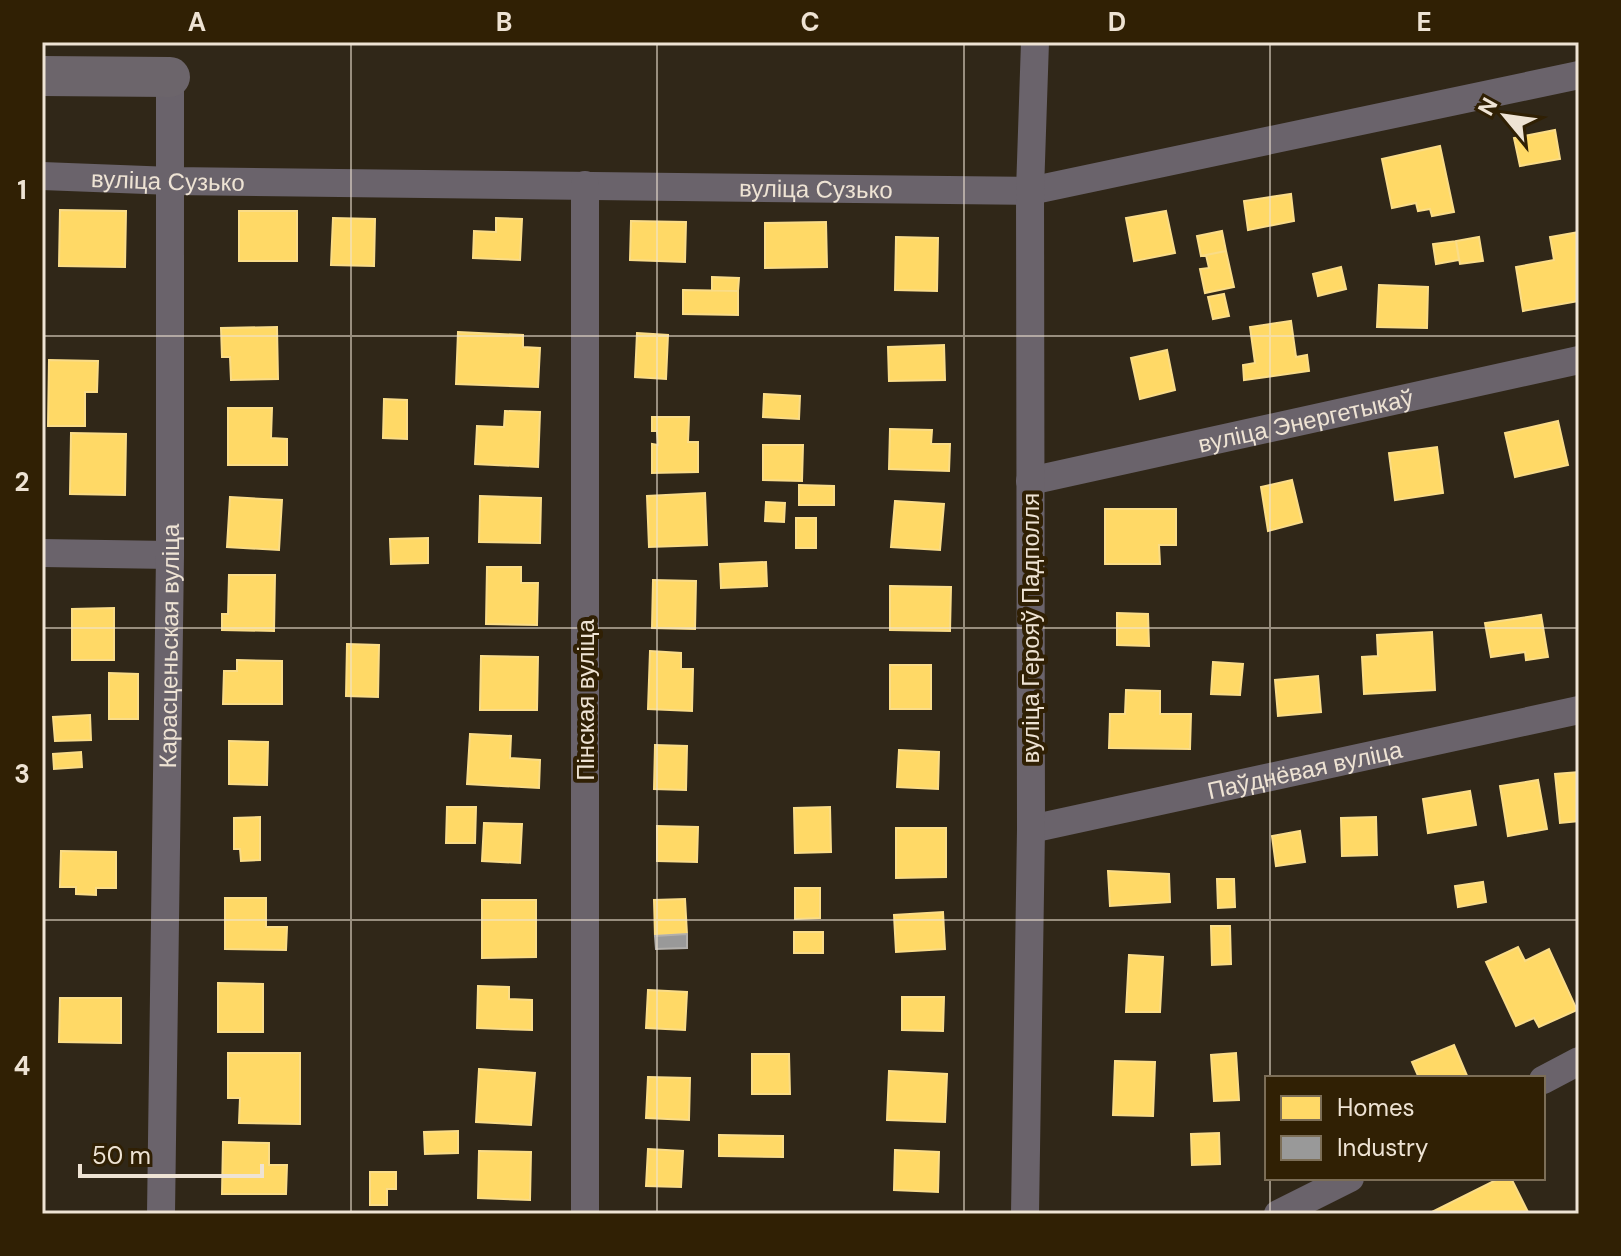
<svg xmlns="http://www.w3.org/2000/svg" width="1621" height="1256" font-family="'DM Sans',sans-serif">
  <rect width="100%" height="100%" fill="#302718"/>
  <!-- homes -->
  <path fill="#ffd966" stroke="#fadc87" stroke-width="2" d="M1555,130L1560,159L1520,166L1514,138Z
    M1440,146L1454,212L1432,216L1430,209L1418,211L1416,203L1392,208L1382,159Z
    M1291,194L1294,221L1248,230L1244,201Z
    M60,210L126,211L125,267L59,266Z
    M239,211H297V261H239Z
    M1166,211L1175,253L1134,261L1126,218Z
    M333,218L375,219L374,266L331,265Z
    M496,218L522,219L520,260L473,258L474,231L496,232Z
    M631,221L686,222L685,262L630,260Z
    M826,222L827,267L765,268V223Z
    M1222,231L1226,251L1201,256L1197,236Z
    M1579,232V301L1523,311L1516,267L1554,260L1550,237Z
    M896,237L938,238L937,291L895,290Z
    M1479,237L1483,261L1460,264L1456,241Z
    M1456,241L1459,260L1436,264L1433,244Z
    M1226,251L1234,287L1205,293L1200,269L1209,268L1206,255Z
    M1341,267L1346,289L1318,296L1313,274Z
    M712,277L739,278L738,291H712Z
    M1379,285L1428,287L1427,328L1377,327Z
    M683,290L738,291V315L683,314Z
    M1224,294L1229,316L1213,319L1208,297Z
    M1291,321L1296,357L1307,355L1309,371L1244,380L1243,365L1255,363L1250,327Z
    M277,327L278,379L231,380L230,357H222L221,328Z
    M458,332L523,335V347L540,348L538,387L456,384Z
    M637,333L668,335L666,379L635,377Z
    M944,345L945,380L889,381L888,347Z
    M1167,350L1175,390L1140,399L1131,358Z
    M49,360L98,361L97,392H85V426H48Z
    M764,394L800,396L799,419L763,417Z
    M384,399L407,400V439L383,438Z
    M228,408H272L271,438L287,439V465H228Z
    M505,411L540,412L538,467L475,464L477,426L504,427Z
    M652,417H689L688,442H698V472L652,473V444L658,445L657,431H652Z
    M1558,421L1568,465L1515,477L1505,433Z
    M890,429L932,430L931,444H950L949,471L889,469Z
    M71,433L126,434L125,495L70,494Z
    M763,445H803L802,481L763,480Z
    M1437,447L1443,493L1395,500L1389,453Z
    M1292,480L1302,522L1268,531L1261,487Z
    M799,485L834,486V505H799Z
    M705,493L707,545L649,547L647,496Z
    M480,496L541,498L540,543L479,542Z
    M230,497L282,500L279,550L227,547Z
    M895,501L944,504L940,550L891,547Z
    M766,502L785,503L784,522L765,521Z
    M1105,509H1176V545H1159L1160,564H1105Z
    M796,518H816V548H796Z
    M428,538V563L391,564L390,539Z
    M766,562L767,586L721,588L720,564Z
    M487,567H521V583H538L537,625L486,624Z
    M229,575H275L274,631L222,630V614H228Z
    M653,580L696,581L695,629L652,628Z
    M890,586L951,587L950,631L890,630Z
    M114,608V660H72V609Z
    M1117,613L1148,614L1149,646L1117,645Z
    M1541,615L1548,657L1526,660L1525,652L1491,657L1485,623Z
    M1432,632L1435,690L1364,694L1362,657L1378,656L1377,635Z
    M347,644L379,645L378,697L346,696Z
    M650,651L681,653V669H693L692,711L648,709Z
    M481,656L538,657L537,710H480Z
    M237,660L282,661V704H223L224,671H237Z
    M1213,662L1243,664L1240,695L1211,694Z
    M890,665H931V709H890Z
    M109,673L138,674V719H109Z
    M1318,676L1321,712L1278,716L1275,680Z
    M1126,690L1160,691V714H1191L1190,749L1109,748L1110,714H1125Z
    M90,715L91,740L55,741L53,717Z
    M470,734L511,736L510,758L540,760L539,788L467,784Z
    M229,741L268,742L267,785L229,784Z
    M655,745L687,746L686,790L654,789Z
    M899,750L939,752L938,789L897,787Z
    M81,752L82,767L54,769L53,754Z
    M1579,772V821L1560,823L1555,774Z
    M1538,780L1547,829L1508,836L1500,786Z
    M1470,791L1476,825L1428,833L1423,799Z
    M447,807H476L475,843H446Z
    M830,807L831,852L795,853L794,808Z
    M260,817V860L241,861L240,849H234V818Z
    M1376,817L1377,855L1342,856L1341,818Z
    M484,823L522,824L520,863L482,861Z
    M657,826L698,827L697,862L657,861Z
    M896,828H946V877L896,878Z
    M1300,831L1305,862L1276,866L1272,836Z
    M61,851L116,852V888H96V895L76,894V887H60Z
    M1108,871L1169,874L1170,902L1110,906Z
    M1217,879H1234L1235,907L1218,908Z
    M1483,882L1486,902L1458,907L1455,886Z
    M795,888H820V918L795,919Z
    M225,898H266V927H287L286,950L225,949Z
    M685,899L687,934L655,936L654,900Z
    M482,900H536V957L482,958Z
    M943,912L945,949L896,952L894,915Z
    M1211,926H1230L1231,964L1212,965Z
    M794,932H823V953H794Z
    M1518,947L1525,961L1549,949L1577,1010L1539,1027L1534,1018L1516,1026L1486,962Z
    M1129,955L1163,957L1160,1012H1126Z
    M218,983L263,984V1032H218Z
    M478,986L509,987V999L532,1000V1030L477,1028Z
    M648,990L687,992L685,1030L646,1028Z
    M902,997H944L943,1031L902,1030Z
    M60,998H121V1043L59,1042Z
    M1454,1045L1468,1078H1419L1412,1062Z
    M228,1053H300V1124L239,1123L240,1098H228Z
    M1236,1053L1239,1100L1214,1101L1211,1055Z
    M752,1054H789L790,1094H752Z
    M1115,1061L1155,1062L1153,1116L1113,1115Z
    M479,1069L535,1073L531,1125L476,1122Z
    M889,1071L947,1074L945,1122L887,1120Z
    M648,1077L690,1078L689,1120L646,1118Z
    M458,1131V1153L425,1154L424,1132Z
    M1219,1133L1220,1164L1192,1165L1191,1134Z
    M719,1135L783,1136V1157L719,1156Z
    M223,1142L269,1143V1165H287L286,1194H222Z
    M648,1149L683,1151L681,1187L646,1186Z
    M895,1150L939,1152L938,1192L894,1190Z
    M479,1151L531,1152L530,1200L478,1198Z
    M370,1172H396V1189H387V1205H370Z
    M1500,1178H1511L1529,1214H1428Z"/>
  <!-- industry -->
  <path fill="#999" stroke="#b2afab" stroke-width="2" d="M687,934V948L656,949L655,936Z"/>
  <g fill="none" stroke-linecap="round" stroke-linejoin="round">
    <!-- street -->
    <g stroke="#6a636b" stroke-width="28">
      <path id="s1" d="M42,176L172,181L1030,191L1579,75"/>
      <path id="s2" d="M1030,481L1579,360"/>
      <path d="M42,553L170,555"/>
      <path id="s3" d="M1031,829L1579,710"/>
      <path d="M1543,1080L1579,1061"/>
      <path id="s4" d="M161,1214L170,555V77"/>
      <path d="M585,1214V185"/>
      <path d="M1025,1214L1031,829L1030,191L1035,42"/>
      <path d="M1278,1214L1350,1178"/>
    </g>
    <!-- secondary -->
    <path stroke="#6c656b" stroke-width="40" d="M42,76L170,77"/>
  </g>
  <!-- grid -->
  <path fill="none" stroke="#eee3d4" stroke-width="2" stroke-opacity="0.55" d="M351,42V1214M657,42V1214M964,42V1214M1270,42V1078M42,336H1579M42,628H1579M42,920H1579M1270,1178V1214"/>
  <g text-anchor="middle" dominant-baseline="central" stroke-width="8" stroke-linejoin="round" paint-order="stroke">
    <!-- street labels -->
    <g font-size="24" fill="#eee3d4" stroke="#302004">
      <text stroke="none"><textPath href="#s1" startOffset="126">вуліца Сузько</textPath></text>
      <text stroke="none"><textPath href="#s1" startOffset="774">вуліца Сузько</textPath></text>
      <text stroke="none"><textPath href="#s2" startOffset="282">вуліца Энергетыкаў</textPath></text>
      <text transform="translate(1030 628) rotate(-90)">вуліца Герояў Падполля</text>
      <text stroke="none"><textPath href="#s4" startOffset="568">Карасценьская вуліца</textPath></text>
      <text transform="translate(585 700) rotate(-90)">Пінская вуліца</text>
      <text stroke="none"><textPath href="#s3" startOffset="280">Паўднёвая вуліца</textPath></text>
    </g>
  </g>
  <!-- border -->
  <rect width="1621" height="1256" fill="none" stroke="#302004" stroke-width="88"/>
  <!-- legend -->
  <rect x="1265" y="1076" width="280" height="104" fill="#302004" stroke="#7c6e57" stroke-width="2"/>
  <rect x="1281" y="1096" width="40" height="24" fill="#ffd966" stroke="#7c6e57" stroke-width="2"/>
  <text x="1337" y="1116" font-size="24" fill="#eee3d4">Homes</text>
  <rect x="1281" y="1136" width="40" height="24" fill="#999999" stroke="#7c6e57" stroke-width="2"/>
  <text x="1337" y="1156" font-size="24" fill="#eee3d4">Industry</text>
  <!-- north arrow -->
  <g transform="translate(1505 116) rotate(299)" stroke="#302004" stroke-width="6" paint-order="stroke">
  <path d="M0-6L14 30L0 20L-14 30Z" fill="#eee3d4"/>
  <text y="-12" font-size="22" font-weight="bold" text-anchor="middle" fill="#eee3d4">N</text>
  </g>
  <!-- scale -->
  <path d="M80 1164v12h182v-12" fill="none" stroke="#eee3d4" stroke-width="4"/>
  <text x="92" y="1164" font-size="24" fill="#eee3d4" stroke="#302004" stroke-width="6" paint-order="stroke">50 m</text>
  <rect x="44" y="44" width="1533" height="1168" fill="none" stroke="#eee3d4" stroke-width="3"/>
  <g font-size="26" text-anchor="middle" font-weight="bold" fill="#eee3d4">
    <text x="197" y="31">A</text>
    <text x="504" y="31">B</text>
    <text x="810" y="31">C</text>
    <text x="1117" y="31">D</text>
    <text x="1424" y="31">E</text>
    <text x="22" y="199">1</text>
    <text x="22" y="491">2</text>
    <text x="22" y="783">3</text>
    <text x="22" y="1075">4</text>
  </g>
</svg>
